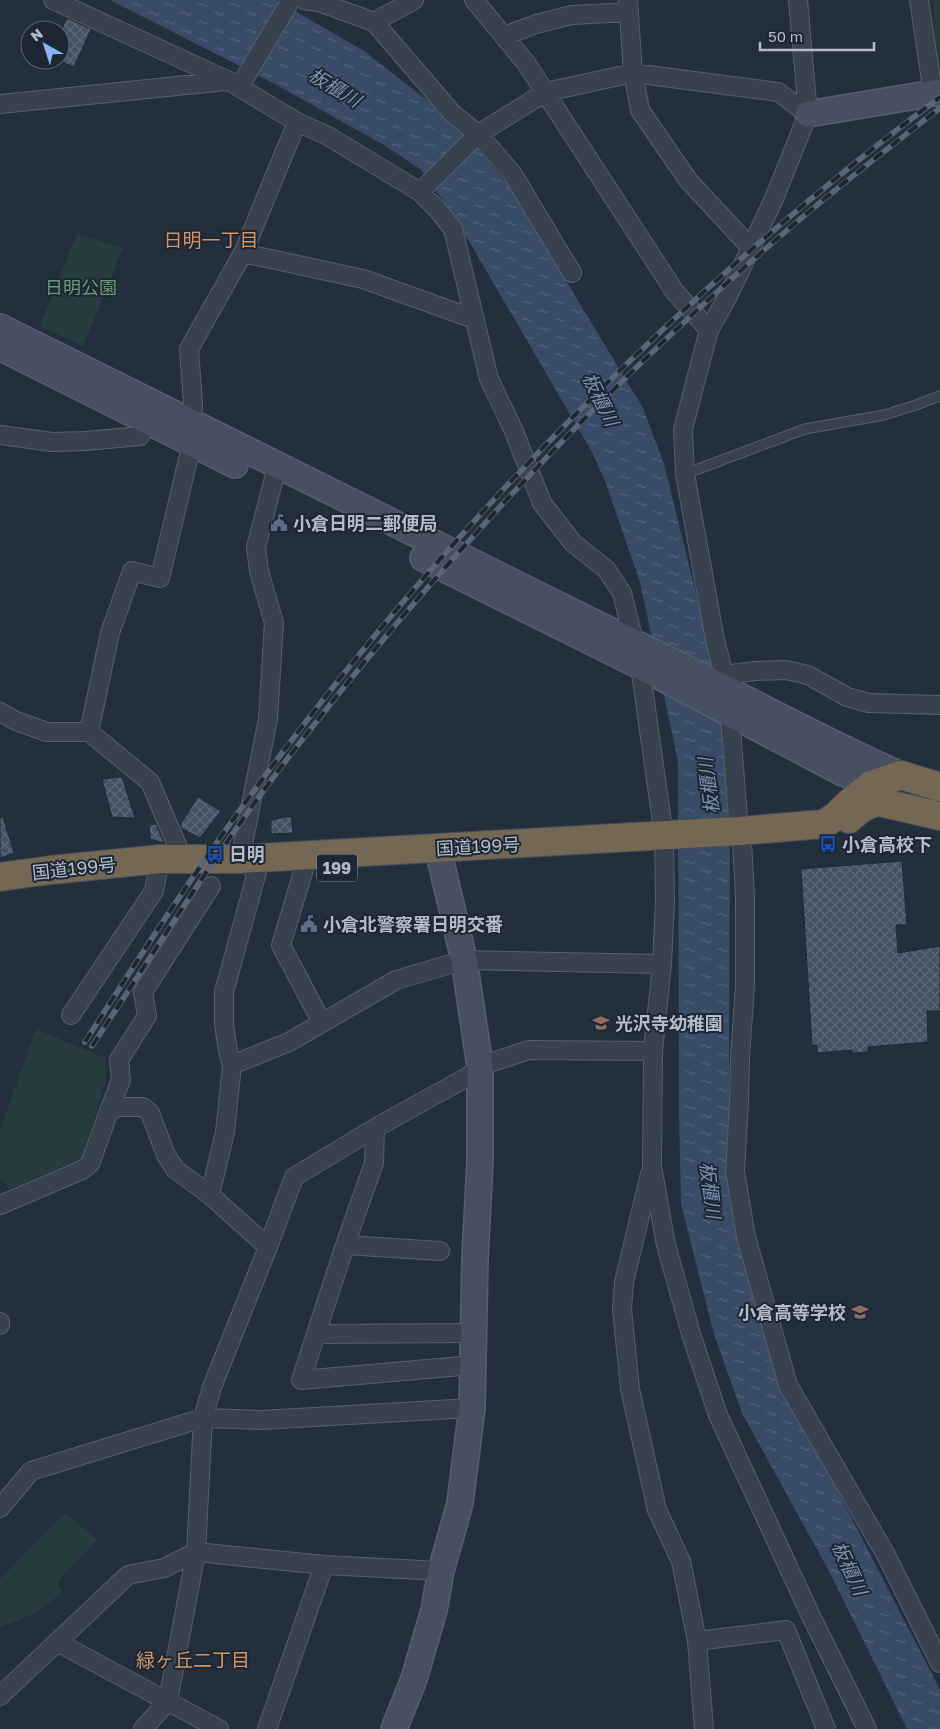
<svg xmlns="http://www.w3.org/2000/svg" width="940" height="1729" font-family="'Golos Text','Noto Sans JP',sans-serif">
  <defs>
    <pattern id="water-ripples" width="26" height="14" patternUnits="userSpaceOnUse" patternTransform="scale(1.25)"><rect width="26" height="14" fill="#394c67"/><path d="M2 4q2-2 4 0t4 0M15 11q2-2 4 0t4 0" fill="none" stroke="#53647b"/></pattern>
    <pattern id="building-cross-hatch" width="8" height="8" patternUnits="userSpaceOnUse" patternTransform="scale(1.25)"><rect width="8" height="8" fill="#455162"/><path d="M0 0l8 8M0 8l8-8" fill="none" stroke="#5d6877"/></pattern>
  </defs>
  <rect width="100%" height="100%" fill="#242f3e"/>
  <!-- green -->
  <path fill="#263c3f" d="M933,0H940V68L936,69Z
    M77,234L123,248L83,346L40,326Z
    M36,1029L105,1058L106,1079L83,1158L10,1189L0,1177V1130Z
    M65,1513L97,1540L57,1582L62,1593L32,1615L0,1627V1579Z"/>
  <!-- water -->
  <path fill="url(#water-ripples)" d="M110,0H276L364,51L455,122L508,185L643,408L664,464L712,658L730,790L729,1118L731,1189L738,1246L834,1484L940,1690V1729H907L830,1573L742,1413L714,1334L681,1204L679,1112L678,762L640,582L605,481L592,452L452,212L420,169L384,145L275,84Z"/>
  <!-- building -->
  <path fill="url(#building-cross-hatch)" stroke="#1f2835" d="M67,18L91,29L74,67L60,61V33Z
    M122,777L135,818L112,817L102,779Z
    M198,797L221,811L200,838L181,828L180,825Z
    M291,816L293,833L271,834V820Z
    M3,817L14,853L0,858V818Z
    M156,824L164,843L150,839L149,825Z
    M902,861L907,925H896L898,953L940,946V1011H927L928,1042L868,1047V1052L852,1053V1050L817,1053V1045H812L801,869Z"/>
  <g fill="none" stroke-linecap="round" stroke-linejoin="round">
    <!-- lane casing -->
    <g stroke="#565f6c" stroke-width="11">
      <path id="lane" d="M685,474L805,429L884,415L916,405L940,396"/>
    </g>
    <!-- street casing -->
    <g stroke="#565f6c" stroke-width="20">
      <path id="street" d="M53,0L229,81L297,122L328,136L420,192L438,210L453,229L489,379L513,429L542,503L573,543L606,569L622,593L640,666L664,836L665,901L662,964L653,1051L652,1166L666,1245L691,1334L718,1415L811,1616L867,1729
        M304,0L319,2L374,22L453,114L478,134L512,173L572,273
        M474,0L526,63L675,292L709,330L683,429L685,474L715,640L728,691L739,831L742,842L745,896V985L740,1057L739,1103L735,1171L746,1237L788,1385L886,1555L940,1663
        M628,0L633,73L640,110L688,180L751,248
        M919,0L933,94
        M374,22L414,0
        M504,36L536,24L572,15L629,12
        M240,86L291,0
        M0,104L226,81
        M420,192L478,134L546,92L633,73L778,92L808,114
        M243,253L363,279L474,319
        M709,330L728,296L773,201L808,114L798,0
        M0,435L52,442L86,441L140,436L146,421
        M725,675L755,671L786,670L808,675L847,697L869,703L940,705
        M0,712L16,721L47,732H89L150,782L183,859
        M89,732L110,633L132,571L160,578L190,451L193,404L189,349L243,253L297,122
        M304,869L281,945L322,1023
        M71,1015L154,891L160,859
        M232,1065L289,1042L396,980L464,960L662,964
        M109,1111L121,1080L119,1060L147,1016L143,992L211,886
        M650,1174L624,1282L622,1309L630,1389L657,1510L681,1561L697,1641L704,1729
        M210,1195L225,1132L232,1065L228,1051L224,1024V992L257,872L240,859L268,719L274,623L259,571L256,547L277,467
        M0,1205L82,1170L90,1164L109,1111L119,1107H143L150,1113L166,1155L175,1169L210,1195L268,1247
        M345,1245L374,1163L375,1128
        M440,1251L345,1245L301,1380L473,1365
        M0,1322V1325
        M316,1334L473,1333
        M0,1508L31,1471L203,1418L261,1420L472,1408
        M697,1641L786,1630L826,1729
        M57,1642L219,1729
        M0,1696L128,1575L164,1568L196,1552L324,1565L441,1571
        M143,1729L168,1701L196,1552L203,1418L212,1387L268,1247L294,1177L375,1128L469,1076L480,1066L529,1050L653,1051
        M267,1729L324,1565"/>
    </g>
    <!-- secondary casing -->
    <g stroke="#565f6c" stroke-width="28">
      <path id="secondary" d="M808,114L940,92
        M0,327C209,433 419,537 629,640C720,684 808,734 901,775
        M0,347L235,465
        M423,558L640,666L843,773L871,785
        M394,1729L414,1679L434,1610L441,1571L460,1503L472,1408L475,1258L480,1161V1066L464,960L441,862"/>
    </g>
    <!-- highway casing -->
    <g stroke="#434c59" stroke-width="30">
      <path id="highway" d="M849,819C859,810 866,804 879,802L940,816
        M0,877L51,870L160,859H240L739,831L824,824L836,816L848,804L871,785L901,775L940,787"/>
    </g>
    <!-- lane -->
    <use href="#lane" stroke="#38414e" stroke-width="9"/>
    <!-- street -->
    <use href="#street" stroke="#38414e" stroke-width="18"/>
    <!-- secondary -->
    <use href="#secondary" stroke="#465061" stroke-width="25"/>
    <!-- highway -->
    <use href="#highway" stroke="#746855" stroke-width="28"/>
    <!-- rail casing -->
    <g stroke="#5a6575" stroke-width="5.5">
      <path id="rail" d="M85,1042C145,948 206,854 273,765C462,512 688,286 940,97
        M92,1046C159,945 223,841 298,745C448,552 618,373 805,215C849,178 895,143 940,108"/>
    </g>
    <!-- rail -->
    <use href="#rail" stroke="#1d2633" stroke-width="4" stroke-dasharray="11" stroke-linecap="butt"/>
  </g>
  <!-- icons -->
  <defs>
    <g id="civic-bare" transform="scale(1.35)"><path d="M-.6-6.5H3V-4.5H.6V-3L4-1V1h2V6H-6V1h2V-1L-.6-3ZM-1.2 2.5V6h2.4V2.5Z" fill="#5c6f8a" stroke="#1d2633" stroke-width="2.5" paint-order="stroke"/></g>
    <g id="bus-bare" transform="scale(1.35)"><path d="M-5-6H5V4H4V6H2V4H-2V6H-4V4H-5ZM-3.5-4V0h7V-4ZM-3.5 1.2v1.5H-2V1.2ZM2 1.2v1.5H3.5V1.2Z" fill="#1a4fb4" stroke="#1d2633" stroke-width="2.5" paint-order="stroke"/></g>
    <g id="school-bare" transform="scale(1.35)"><path d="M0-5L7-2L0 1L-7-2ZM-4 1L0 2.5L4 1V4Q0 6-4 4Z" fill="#8d6e63" stroke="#1d2633" stroke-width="2.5" paint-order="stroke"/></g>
  </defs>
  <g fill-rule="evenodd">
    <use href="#civic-bare" x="279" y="523"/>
    <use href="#bus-bare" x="828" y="844"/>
    <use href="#bus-bare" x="215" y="854"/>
    <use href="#civic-bare" x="309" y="924"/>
    <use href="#school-bare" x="601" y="1023"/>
    <use href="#school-bare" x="860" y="1312"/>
  </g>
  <g text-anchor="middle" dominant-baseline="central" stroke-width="4" stroke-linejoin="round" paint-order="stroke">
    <!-- shield labels -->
    <rect fill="#1d2633" stroke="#878f9c" stroke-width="1" x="317" y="854.5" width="40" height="27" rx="4"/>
    <g font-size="16" font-weight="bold" fill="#b4bcc9">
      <text x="337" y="868">199</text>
    </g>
    <!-- park labels -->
    <g font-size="18" fill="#6b9a76" stroke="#1d2633">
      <text x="81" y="287">日明公園</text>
    </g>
    <!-- poi labels -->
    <g font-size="18" font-weight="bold" fill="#b4bcc9" stroke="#1d2633" text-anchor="start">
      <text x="293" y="523">小倉日明二郵便局</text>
      <text x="842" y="844">小倉高校下</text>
      <text x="229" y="854">日明</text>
      <text x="323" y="924">小倉北警察署日明交番</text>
      <text x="615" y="1023">光沢寺幼稚園</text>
      <text x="846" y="1312" text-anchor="end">小倉高等学校</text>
    </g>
    <!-- street labels -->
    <g font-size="18" fill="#b4bcc9" stroke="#1d2633">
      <text transform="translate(478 846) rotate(-3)">国道199号</text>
      <text transform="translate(74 868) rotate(-6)">国道199号</text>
    </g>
    <!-- water labels -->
    <g font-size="19" font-style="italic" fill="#7c92b1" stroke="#1d2633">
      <text transform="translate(335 87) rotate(31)">板櫃川</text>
      <text transform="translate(601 399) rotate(64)">板櫃川</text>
      <text transform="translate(708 786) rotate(-97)">板櫃川</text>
      <text transform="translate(711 1190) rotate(83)">板櫃川</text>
      <text transform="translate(850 1568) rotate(65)">板櫃川</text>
    </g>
    <!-- neighbourhood labels -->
    <g font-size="19" fill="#d59563" stroke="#1d2633">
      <text x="211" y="239">日明一丁目</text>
      <text x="193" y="1659">緑ヶ丘二丁目</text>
    </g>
  </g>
  <!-- north arrow -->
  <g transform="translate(45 45) rotate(321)"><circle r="24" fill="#1d2633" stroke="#59626f"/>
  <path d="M0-4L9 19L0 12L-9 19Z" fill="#8ab4f8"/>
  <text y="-8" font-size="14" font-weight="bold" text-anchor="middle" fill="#b4bcc9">N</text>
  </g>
  <!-- scale -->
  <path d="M760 42v8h114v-8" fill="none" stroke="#b4bcc9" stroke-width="2.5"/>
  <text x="768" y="42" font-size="15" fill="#b4bcc9" stroke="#1d2633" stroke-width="4" paint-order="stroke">50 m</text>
</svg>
